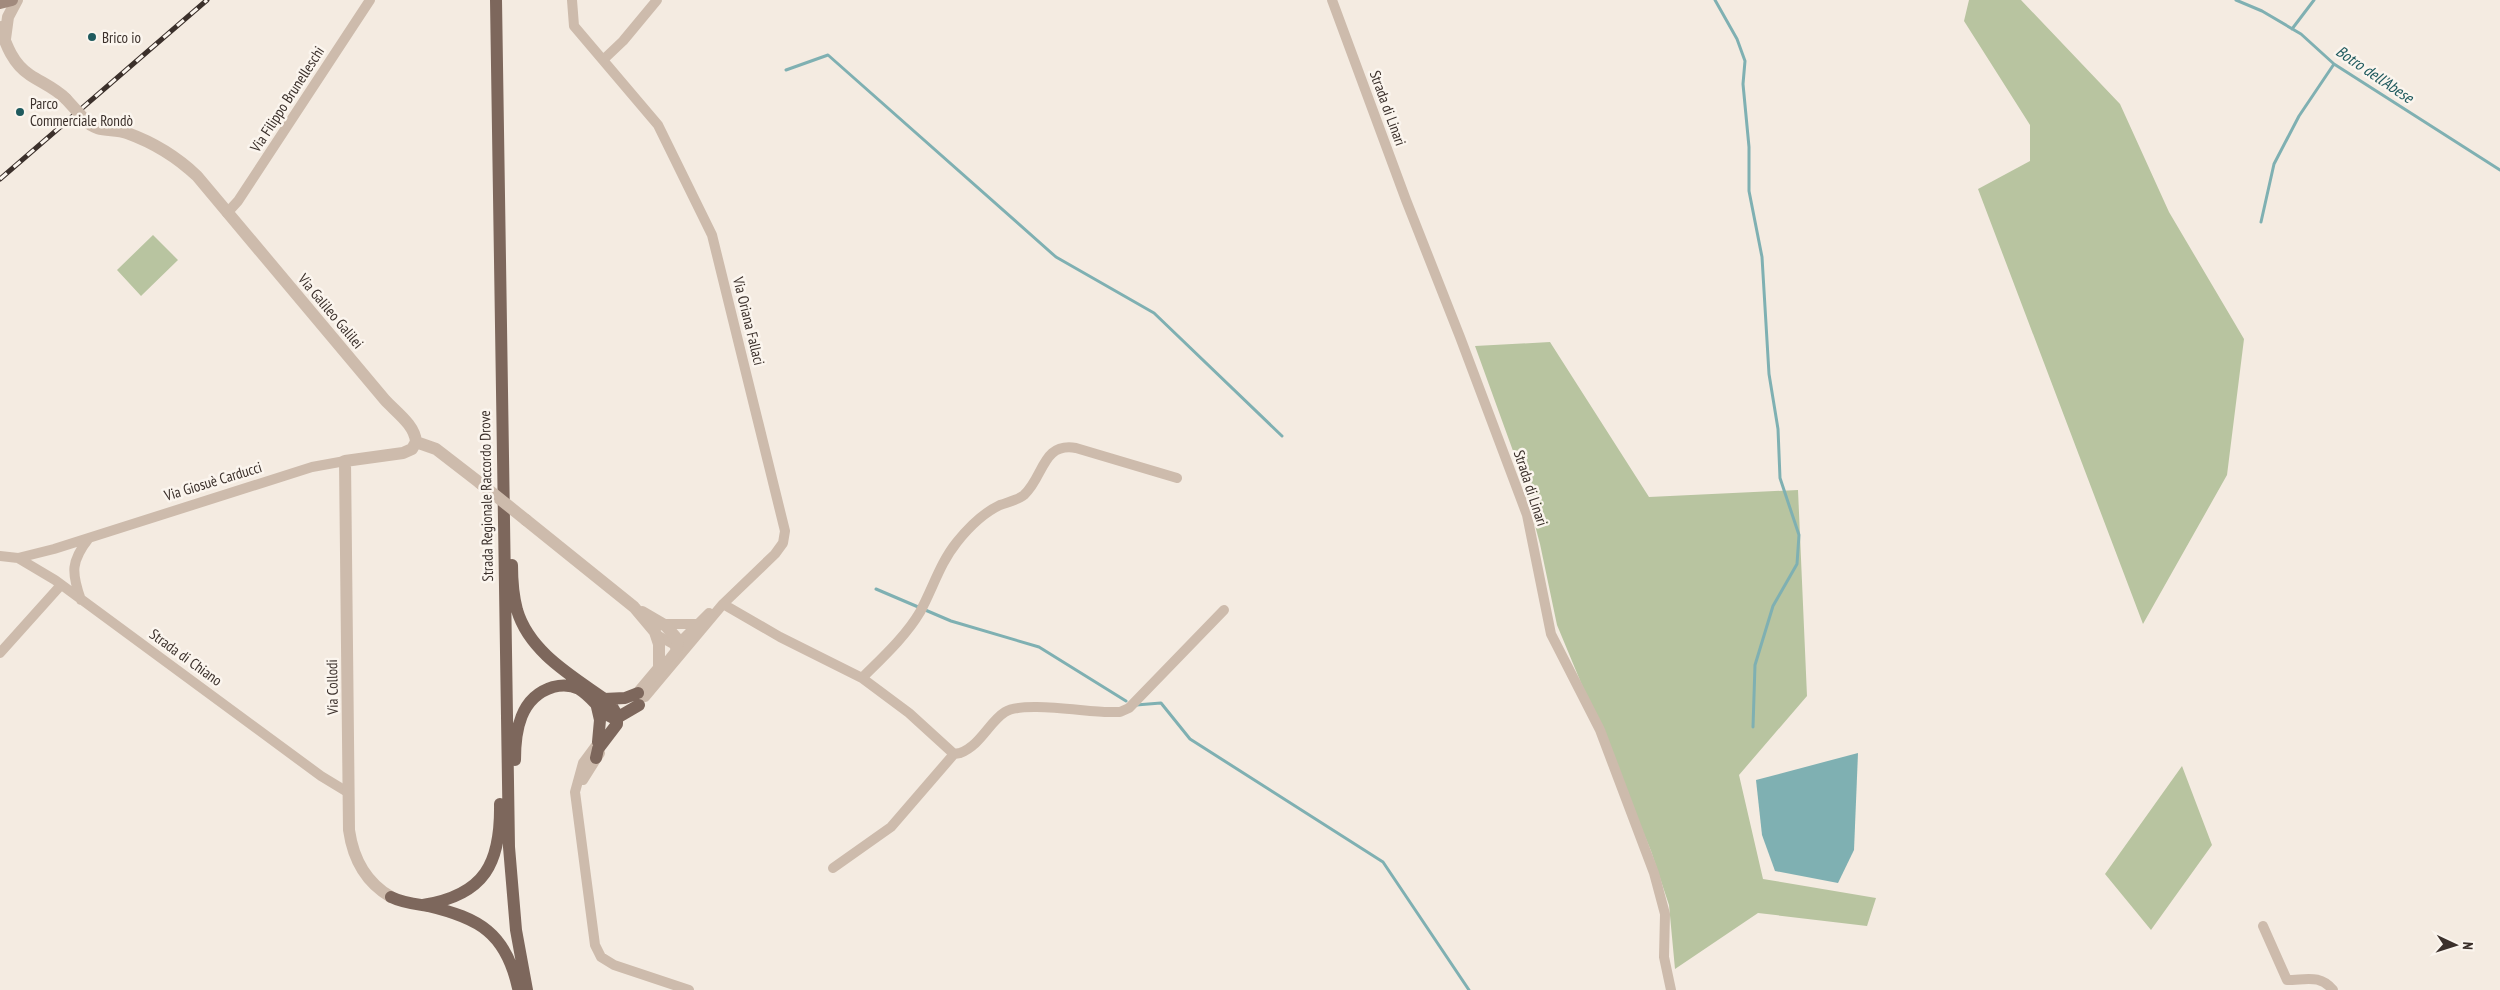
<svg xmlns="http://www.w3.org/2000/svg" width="2500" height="990" font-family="'PT Sans Narrow',sans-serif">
  <rect width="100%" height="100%" fill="#f4ebe1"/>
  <!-- green -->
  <path fill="#b8c4a0" d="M1969,0H2021L2120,104L2169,212L2244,339L2227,475L2143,624L1978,189L2030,161V125L1964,21Z
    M153,235L178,260L141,296L117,270Z
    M1550,342L1649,497L1798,490L1807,696L1739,775L1763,879L1876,898L1867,926L1758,913L1675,969L1669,905L1651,851L1557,625L1540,544L1521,473L1475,346Z
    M2182,766L2212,845L2151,930L2105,874Z"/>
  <!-- water -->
  <path fill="#7fb0b2" d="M1858,753L1854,850L1838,883L1775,871L1762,835L1756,780Z"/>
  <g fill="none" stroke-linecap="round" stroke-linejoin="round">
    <!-- stream -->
    <path stroke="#7fb0b2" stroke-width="3" d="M1715,0L1737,39L1745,61L1743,84L1749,147V191L1762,257L1769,374L1778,429L1780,478L1799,535L1797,564L1773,606L1755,665L1753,727
      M2236,0L2262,11L2301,34L2334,64L2500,170
      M2292,29L2314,0
      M786,70L828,55L1056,257L1154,313L1282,436
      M2261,222L2274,164L2299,116L2334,64
      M876,589L951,621L1039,647L1126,701
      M1136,705L1161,703L1190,739L1383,862L1469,990"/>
    <!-- minor -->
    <path stroke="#cdbbac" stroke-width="10" d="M572,0L574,26L658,125L712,235L785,531L783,543L775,554L723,604L645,697
      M1332,0L1406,200L1460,337L1527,515L1551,634L1600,730L1654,873L1665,914L1664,957L1671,990
      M603,60L623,41L657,0
      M227,213L238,201L370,0
      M0,556L18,558L55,580L321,776L349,793
      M18,558L54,549L312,467L345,461
      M81,600C71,572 71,561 89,538
      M723,604L780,637L862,678C882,658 906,636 920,612C933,588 940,563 957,542C969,527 983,513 1000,505C1008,502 1018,500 1024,495C1044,477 1042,442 1076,448L1177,478
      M663,624H696
      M657,635L673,644L683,643
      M675,647L709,613
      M0,653L61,585
      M862,678L909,713L954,754L960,753C981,745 989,722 1005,712C1023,701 1085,712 1109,712H1120L1129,708L1224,610
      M600,740L583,763L575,792L595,945L601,957L614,965L689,990
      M583,780L600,753
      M833,868L891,827L954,754
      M2263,926L2287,980C2306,980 2320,974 2333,990"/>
    <!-- tertiary -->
    <path stroke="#cdbbac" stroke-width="12" d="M0,27C6,45 13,64 30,75C42,83 55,88 66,99
      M5,39L8,17L17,0
      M86,121C97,133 113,128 127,133C152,142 177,157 197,176L385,400C396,412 415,425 416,442
      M416,442L436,449L480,483
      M526,520L634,607L655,632L659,644V668L638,693
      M642,612L666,626L678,640L676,652L658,675
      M391,897C365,882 353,858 349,830L345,461L403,453L412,449L416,442"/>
    <!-- secondary -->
    <path stroke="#a18a7d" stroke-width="12" d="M0,3L12,0"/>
    <!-- primary -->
    <path stroke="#7d675c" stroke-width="12" d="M496,0L509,847L516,930L527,990
      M512,565C512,580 513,595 517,610C530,654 576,678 610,703L617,715V724L598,749L596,758
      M604,699L625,698L638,693
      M597,707L600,720L598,742
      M515,760C515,731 520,697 553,687C561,685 571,685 579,689C593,697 600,713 615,719L639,705
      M391,897C403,903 415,904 428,906C479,918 506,933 518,988
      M423,905C485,895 501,863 500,804"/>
    <!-- rail casing -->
    <g stroke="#3b302b" stroke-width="5">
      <path id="rail" d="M0,179L207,0"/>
    </g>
    <!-- rail -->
    <use href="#rail" stroke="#fbf5ee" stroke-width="3" stroke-dasharray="9" stroke-linecap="butt"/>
    <!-- tertiary-bridge -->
    <path stroke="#cdbbac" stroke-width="12" d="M66,99L86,121
      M480,483L526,520"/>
  </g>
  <!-- markers -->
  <g fill="#1f5a5e" stroke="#fbf5ee" stroke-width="2">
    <circle cx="92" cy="37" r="5"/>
    <circle cx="20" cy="112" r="5"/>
  </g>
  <g text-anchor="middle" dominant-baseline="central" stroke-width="5" stroke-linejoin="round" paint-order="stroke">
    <!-- poi labels -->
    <g font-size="15" fill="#3b302b" stroke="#fbf5ee" text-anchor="start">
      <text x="102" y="37">Brico io</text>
      <text x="30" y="103">Parco<tspan x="30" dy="17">Commerciale Rondò</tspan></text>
    </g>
    <!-- street labels -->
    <g font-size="15" fill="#3b302b" stroke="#fbf5ee">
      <text transform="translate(287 99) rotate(-57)">Via Filippo Brunelleschi</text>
      <text transform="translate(1388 108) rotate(70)">Strada di Linari</text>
      <text transform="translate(331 311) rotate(50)">Via Galileo Galilei</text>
      <text transform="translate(749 321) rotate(76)">Via Oriana Fallaci</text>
      <text transform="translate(213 481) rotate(-17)">Via Giosuè Carducci</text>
      <text transform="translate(1531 488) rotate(72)">Strada di Linari</text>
      <text transform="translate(486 496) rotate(-91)">Strada Regionale Raccordo Drove</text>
      <text transform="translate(186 657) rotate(36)">Strada di Chiano</text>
      <text transform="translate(332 687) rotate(-91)">Via Collodi</text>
    </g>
    <!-- water labels -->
    <g font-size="16" font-style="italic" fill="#1f5a5e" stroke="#fbf5ee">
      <text transform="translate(2375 74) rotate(34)">Botro dell'Abese</text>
    </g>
  </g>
  <!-- north arrow -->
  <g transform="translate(2455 945) rotate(94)" stroke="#fbf5ee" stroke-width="4" paint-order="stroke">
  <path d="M0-4L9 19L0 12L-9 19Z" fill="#3b302b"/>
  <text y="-8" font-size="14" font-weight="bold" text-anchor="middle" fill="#3b302b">N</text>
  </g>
</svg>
